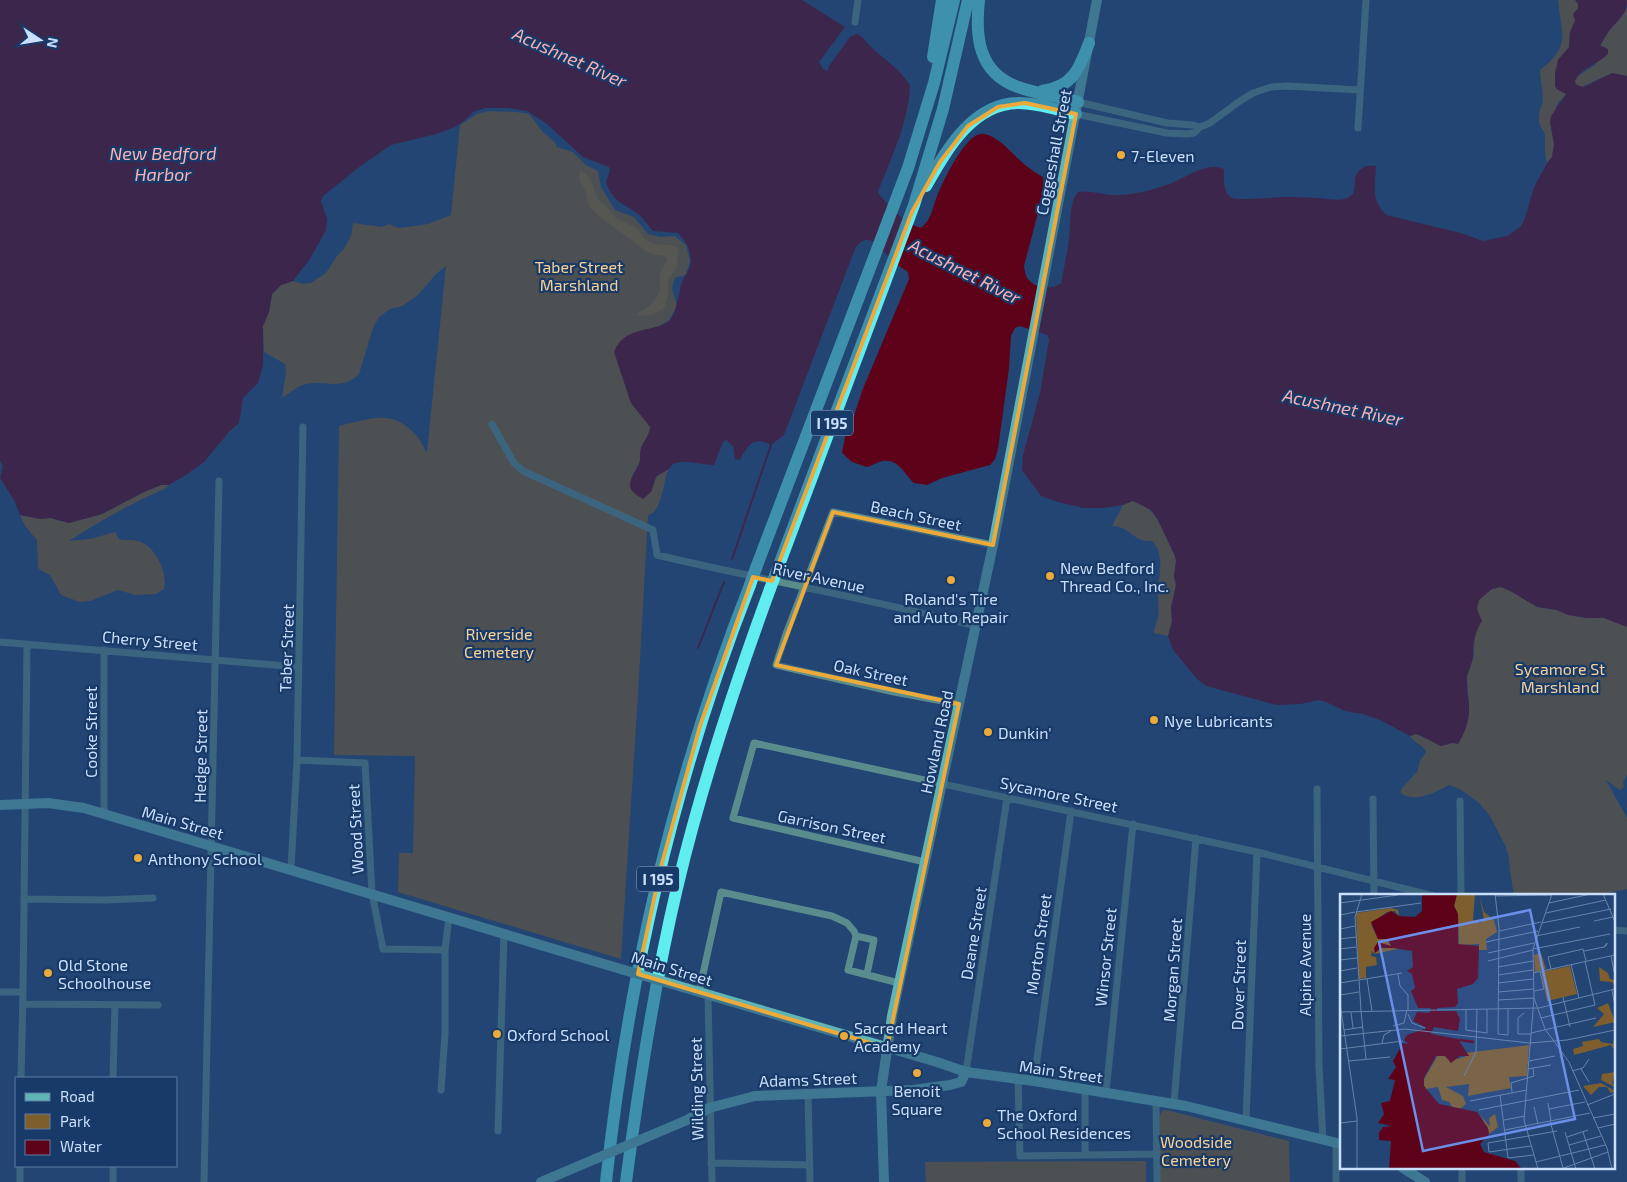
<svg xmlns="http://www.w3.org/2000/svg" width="1627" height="1182" font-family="'Exo 2',sans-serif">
  <rect width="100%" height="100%" fill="#234574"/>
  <!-- green -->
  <path fill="#7e5e2c" d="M1558,0H1575L1578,4V8L1575,21L1570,32L1569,47L1558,60L1555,86L1557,90L1596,64C1598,57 1598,49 1601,44C1607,30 1620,21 1627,8V76L1612,73L1566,94L1558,103L1550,122L1554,144L1552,157L1547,163L1545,153V133C1536,123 1538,113 1543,102L1542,101C1544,95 1540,78 1540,70C1572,46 1561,33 1558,0Z
    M489,111C497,112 524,111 528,114C535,119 538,127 544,133C548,137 555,140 557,147L573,152L586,165L598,171L601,187L615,210L634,217L648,234L660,237L675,236L686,245L690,261L686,274L683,276L676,277C668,289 675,294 677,306L669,320L615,354L631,403L651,427L649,435L641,447L640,462L632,476L651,492L656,477L668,469C664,481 661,514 648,515L638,695L621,959L398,892L399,853H413L415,756L334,755L339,426C371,419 392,408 417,436C421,441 423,448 427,452L446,266L436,274L418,295L402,306L390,309L379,317L373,328L359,374C342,391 325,380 306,384C297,386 290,393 282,398L286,372L285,364L264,352L263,326L269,312L272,294L281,285L293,281L303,284L311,283L326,273L337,256L344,249L351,236L353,223L382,227L389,224L398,228L408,227L428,224L451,215L460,125L477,114Z
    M161,485H169L166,488C132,503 100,521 69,541L90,539L115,532L119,539C125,541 132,539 138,541C155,545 168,573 164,589L156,594L135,595L118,590L90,601L80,602L61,595L50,575L40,570L38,567L37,540L25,526L20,515L41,519L50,518L69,523L102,514L144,492Z
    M1130,501C1155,500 1165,538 1175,556L1176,561L1174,576L1176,585L1171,608L1172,622L1168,636L1154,633C1154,627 1157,623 1158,618C1159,610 1158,602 1158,594C1158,578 1166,554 1152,541C1131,542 1133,527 1112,526L1123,505Z
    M1501,587L1512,591L1537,607L1557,610L1568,615L1586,618H1604L1627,627V775L1623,782L1624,787L1620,790L1606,780L1627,818V889L1623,890L1592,896H1514L1510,871L1509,858L1506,847L1490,816L1479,803L1460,789L1449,785C1434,793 1416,803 1400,793L1402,788L1417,772L1420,761L1426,752C1423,744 1414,743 1410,736L1416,734L1420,735L1441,746L1452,743L1469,706L1467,677L1474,655L1473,645L1477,629L1474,600L1492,589Z
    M1166,1110L1289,1141L1290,1182H1160V1116L1162,1111Z
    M1146,1161V1182H926L925,1162Z"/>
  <!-- forest -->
  <path fill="#946c2a" d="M580,171L586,174L590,179L598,200L607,207L616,218L638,229L645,239L654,244L670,245L678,248L677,266L668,280V296L665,306L662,310L647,316L636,315C642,310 654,304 657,297C665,282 653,276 668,261L665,256L652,254L646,251L599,216L589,206L586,192L579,179Z"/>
  <!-- water -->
  <path fill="#5e0219" d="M0,0H802L845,27L819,62L823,69L828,71L829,66L850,37L857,34C864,37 867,43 872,48C886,60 900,70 910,85C909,122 891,158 878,192C883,202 912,230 922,227C925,224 928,221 929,218C933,211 934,203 937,196C943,182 966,131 984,134C1000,137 1012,154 1024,164C1030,169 1036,173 1043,177L1044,190L1024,266C1025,271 1025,277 1030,281C1036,289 1055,289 1061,283C1064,268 1067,254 1069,239C1071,225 1068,204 1078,192C1089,190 1101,194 1112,195C1129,196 1154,190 1169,184C1186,178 1206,161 1224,169C1224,178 1222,192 1232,198C1238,201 1276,197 1286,197C1296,197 1306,197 1317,198C1327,198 1337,202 1347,198C1357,194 1354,186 1355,178C1357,169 1367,164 1376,166C1375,187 1371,199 1386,215L1461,233L1483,241L1507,236L1520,227L1524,221L1534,187L1547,163L1552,157L1554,144L1550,122L1551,116L1566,94L1558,90L1555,86V73L1558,60L1569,47L1570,32L1575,21L1573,14L1578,8V4L1575,0H1627C1627,12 1622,16 1615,24C1609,29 1605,38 1601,44L1600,45L1608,49V54C1599,64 1578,69 1575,82L1577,85L1584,87L1612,73L1627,76V627L1604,618H1586L1568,615L1557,610L1537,607L1512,592L1501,587L1492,589L1479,600L1477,609L1482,621C1474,633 1474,641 1473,654C1473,662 1469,669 1467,676C1466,685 1468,694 1469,704C1470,719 1466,731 1458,744L1452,743L1441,746L1419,735L1416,734L1410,736L1380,720L1363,714L1345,711L1326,702L1318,700L1301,704L1277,705L1206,686L1197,679L1173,650L1168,636L1172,622L1171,608L1176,585L1174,576L1176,561L1175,556L1157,518L1151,510L1133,501L1123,505L1104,508H1083L1058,502L1041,496L1022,470L1023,455L1040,393L1049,340L1047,335L1020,326L1015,328L1011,336L1009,368L998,449L995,459L990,465L942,478L927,485L914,483C904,474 899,458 882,461C877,462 872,466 867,467L852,462L842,453L845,437L855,413L862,391L909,279L908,272C903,268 896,265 891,260C881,248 868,228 855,249L784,435L771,445C753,435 747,446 740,460L735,459L733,446L726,440L723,442L714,465C703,465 683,459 673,464C671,466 669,469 667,470C663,473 660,473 656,477L651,492L643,499C621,488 632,479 639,464C641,459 639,453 641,448C644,440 649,436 650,427L631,403L614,352C624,325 654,333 669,321C678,313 678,288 684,278C687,272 691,268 691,260C690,248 686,242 678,233L653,231C648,225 643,218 637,213C623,204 611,200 606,182L610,170L609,167L583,157L547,124L527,111L508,108H485L473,112L464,121L455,127L436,134L391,145L362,165L323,196L321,201L327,219L326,230L310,259L293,281L281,285L272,294L269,312L263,326V365L258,383L243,398L239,423L229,432L204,462L186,475L169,485H161L144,492L102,514L69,523L50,518L41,519L20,515L14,500L0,478L3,466L0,461Z"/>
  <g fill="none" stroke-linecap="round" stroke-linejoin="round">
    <!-- stream -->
    <path stroke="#5e0219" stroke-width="2" d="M732,559L771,445
      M698,648L724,582"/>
    <!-- minor -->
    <path stroke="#5a8c8d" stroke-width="7" d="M855,22L858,0
      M1078,102L1167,123L1193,125L1200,127
      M1076,114L1167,133L1187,134L1194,133L1200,127L1210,123L1240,101L1253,93L1271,87L1287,86L1360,90
      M1358,128L1366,0
      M492,424L514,463L523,471L653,530L657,555C763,580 870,599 976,626
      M0,642L298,667
      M104,650V814
      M959,704L894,692L776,665L786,634L833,512L993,545
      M297,760L365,763L372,893L383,949L445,950L449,917
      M1317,789L1319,1066L1323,1140
      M1373,799L1374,896
      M1460,801L1461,896
      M925,862L733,818L754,743L1257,852L1434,896
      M291,869L297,760L303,427
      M24,899L105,900L153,898
      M1613,930L1627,931
      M856,936L874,940L867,974
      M0,992H23
      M699,992L721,892L832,916L847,923L854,931L856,936L848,970L899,983
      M708,995L712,1182
      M23,1004L158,1005
      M966,1072L1007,798
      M21,1078L23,992L27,644
      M113,1078L115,1005
      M1018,1079L1020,1156L1156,1154
      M1034,1081L1071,811
      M441,1090L445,1034V950
      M808,1093L810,1182
      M1106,1093L1133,824
      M1156,1100L1157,1182
      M1174,1103L1196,838
      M1246,1120L1257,852
      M498,1131L504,933
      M1336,1143V1182
      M1085,1155V1089
      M711,1163L810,1165
      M20,1166V1182
      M113,1166V1182
      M1462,1168V1182
      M1521,1168V1182
      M204,1182L219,481"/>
    <!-- secondary -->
    <path stroke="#5fb4b5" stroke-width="10" d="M0,805L48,803L84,808L624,970
      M672,984L937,1062L966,1072L1034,1081L1186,1106L1341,1144
      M647,1137L687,1120L709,1108L755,1096L913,1090L950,1085L961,1082L966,1072
      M1403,1168L1425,1182
      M541,1182L595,1159
      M884,1182L881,1091L892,1016L993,545L1097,0"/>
    <!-- motorway -->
    <path stroke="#5fedef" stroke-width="12" d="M979,0C975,36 978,73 1018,87C1037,94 1058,96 1078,102
      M933,57L942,0
      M1042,91C1072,87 1079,70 1089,43
      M926,186C946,151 972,103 1019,103C1038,103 1057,110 1076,114
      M756,568L908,168L934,83L954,0
      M776,573L914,205L943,109L968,0
      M606,1182C628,978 675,776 750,585
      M626,1182C639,1083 654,985 677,888C701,786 734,687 770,589"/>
    <!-- secondary-bridge -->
    <path stroke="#5fb4b5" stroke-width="10" d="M624,970L672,984
      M595,1159L647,1137"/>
    <!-- motorway-bridge -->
    <path stroke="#5fedef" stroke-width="12" d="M750,585L756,568
      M770,589L776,573"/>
  </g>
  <!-- marked area -->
  <path d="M0 0H1627V1182H0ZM1025,103L1076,114L993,545L833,512L776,665L959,704L887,1048L638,974L661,867L700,726L753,577L772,581L912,212L940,162L968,126L998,107Z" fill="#234574" fill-opacity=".55" fill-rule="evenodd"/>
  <path fill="none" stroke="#ebaa39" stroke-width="4" stroke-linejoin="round" d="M1025,103L1076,114L993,545L833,512L776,665L959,704L887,1048L638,974L661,867L700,726L753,577L772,581L912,212L940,162L968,126L998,107Z"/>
  <!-- markers -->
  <g fill="#ebaa39" stroke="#183a68" stroke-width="2">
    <circle cx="1121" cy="155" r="5"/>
    <circle cx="1050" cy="576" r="5"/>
    <circle cx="951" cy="580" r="5"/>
    <circle cx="1154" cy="720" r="5"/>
    <circle cx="988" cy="732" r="5"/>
    <circle cx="138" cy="858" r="5"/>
    <circle cx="48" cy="973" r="5"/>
    <circle cx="497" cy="1034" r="5"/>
    <circle cx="844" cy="1036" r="5"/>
    <circle cx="917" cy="1073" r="5"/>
    <circle cx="987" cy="1123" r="5"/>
  </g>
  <g text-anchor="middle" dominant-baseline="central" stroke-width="4.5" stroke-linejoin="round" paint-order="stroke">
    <!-- shield labels -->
    <g fill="#183a68" stroke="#95aecf" stroke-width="1">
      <rect x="811" y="410.5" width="42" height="25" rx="4"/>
      <rect x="637" y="866.5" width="42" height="25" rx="4"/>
    </g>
    <g font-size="15" font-weight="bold" fill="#cadffb">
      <text x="832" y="423">I 195</text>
      <text x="658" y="879">I 195</text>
    </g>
    <!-- street labels -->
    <g font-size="16" fill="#cadffb" stroke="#183a68">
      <text transform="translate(1053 152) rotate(-79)">Coggeshall Street</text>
      <text transform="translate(916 515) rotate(12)">Beach Street</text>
      <text transform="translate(819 577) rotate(12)">River Avenue</text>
      <text transform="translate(150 640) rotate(5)">Cherry Street</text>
      <text transform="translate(286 648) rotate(-88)">Taber Street</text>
      <text transform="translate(871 672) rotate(12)">Oak Street</text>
      <text transform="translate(90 732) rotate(-90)">Cooke Street</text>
      <text transform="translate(936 742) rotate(-78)">Howland Road</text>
      <text transform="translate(200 756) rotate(-89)">Hedge Street</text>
      <text transform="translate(1059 794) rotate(12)">Sycamore Street</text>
      <text transform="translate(183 822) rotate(16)">Main Street</text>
      <text transform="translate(832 826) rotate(12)">Garrison Street</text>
      <text transform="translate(355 829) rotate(-93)">Wood Street</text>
      <text transform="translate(973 933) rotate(-81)">Deane Street</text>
      <text transform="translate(1038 944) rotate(-82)">Morton Street</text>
      <text transform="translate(1105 957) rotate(-84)">Winsor Street</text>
      <text transform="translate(1304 965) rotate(-90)">Alpine Avenue</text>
      <text transform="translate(672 968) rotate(17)">Main Street</text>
      <text transform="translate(1172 970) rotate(-86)">Morgan Street</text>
      <text transform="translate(1238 985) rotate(-88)">Dover Street</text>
      <text transform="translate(1061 1071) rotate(8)">Main Street</text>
      <text transform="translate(808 1079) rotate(-2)">Adams Street</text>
      <text transform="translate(696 1089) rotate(-91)">Wilding Street</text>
    </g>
    <!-- poi labels -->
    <g font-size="16" fill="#cadffb" stroke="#183a68" text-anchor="start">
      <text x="1131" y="155">7-Eleven</text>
      <text x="1060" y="567">New Bedford<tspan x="1060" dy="18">Thread Co., Inc.</tspan></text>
      <text x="951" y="598" text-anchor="middle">Roland's Tire<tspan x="951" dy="18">and Auto Repair</tspan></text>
      <text x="1164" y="720">Nye Lubricants</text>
      <text x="998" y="732">Dunkin'</text>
      <text x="148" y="858">Anthony School</text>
      <text x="58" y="964">Old Stone<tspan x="58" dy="18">Schoolhouse</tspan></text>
      <text x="854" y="1027">Sacred Heart<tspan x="854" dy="18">Academy</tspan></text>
      <text x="507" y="1034">Oxford School</text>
      <text x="917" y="1090" text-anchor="middle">Benoit<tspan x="917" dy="18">Square</tspan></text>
      <text x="997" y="1114">The Oxford<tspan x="997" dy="18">School Residences</tspan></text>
    </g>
    <!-- park labels -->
    <g font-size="16" fill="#fad194" stroke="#183a68">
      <text x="579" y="266">Taber Street<tspan x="579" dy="18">Marshland</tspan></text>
      <text x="499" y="633">Riverside<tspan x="499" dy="18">Cemetery</tspan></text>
      <text x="1560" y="668">Sycamore St<tspan x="1560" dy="18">Marshland</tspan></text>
      <text x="1196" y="1141">Woodside<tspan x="1196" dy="18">Cemetery</tspan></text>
    </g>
    <!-- water labels -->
    <g font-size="18" font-style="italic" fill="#fdb0b3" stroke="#183a68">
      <text transform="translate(570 57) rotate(24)">Acushnet River</text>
      <text x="163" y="153">New Bedford<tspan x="163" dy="21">Harbor</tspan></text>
      <text transform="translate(965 271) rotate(27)">Acushnet River</text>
      <text transform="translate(1343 407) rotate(12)">Acushnet River</text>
    </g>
  </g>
  <!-- overview -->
  <g transform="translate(1340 894)">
    <rect width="275" height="275" fill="#234574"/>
    <path d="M117,0H135L133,26L140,29L144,26L140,3L144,18L154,26L157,38L146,45L147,56H139V50L119,51L118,20L114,12ZM51,14L58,16L59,22L55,17L47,18L31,30L38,45L46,44L51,52L62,54L35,60L32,57L31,62L36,63L37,71L26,73V84L19,85L16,19ZM201,59L206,75L195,78L194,61ZM230,72L237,100L207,107L201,78ZM259,73L268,79L270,85L275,86V93L272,88L260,87ZM268,109L275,128L253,133L264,120L257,114ZM275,140V157L271,151L234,161L233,155L243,152L242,148L259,145L261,148L273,150ZM189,151L187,182L169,183L171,194L128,202L129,190L106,193L123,202L126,210L121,214H113L109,208L102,206L98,193L86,195L84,192L83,187L98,161L118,165L129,161L125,159ZM275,178L272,189L275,193L261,186L262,180ZM261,189L275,197L271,199L267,193H259L251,201L243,192ZM155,220L158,233L149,240L141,222L150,233L149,224Z" fill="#7e5e2c"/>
    <path d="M82,0H117L114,12L118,20V50L139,52L138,84L133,90L117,95L118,109L115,113L97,114V117H116L120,125L118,137L94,133L91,140L118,145L129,162H120L111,169L105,162H96L84,184V192L99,210L137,218L148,234L149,240L140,250L144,258L175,267L182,275H49L51,247L39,246V239L43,233L52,232L38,229L44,220L41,209L50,207L55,186L48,185L56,173L53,167L63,149L69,150L64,146L67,141L87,134L73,127L77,118L89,119L91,114H78L71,97L75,94L72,80L67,77L73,73L72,57L53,54H41L35,59L34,54L38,48L51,52L48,45H38L31,28L51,17L59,22L75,23L82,17Z" fill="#5e0219"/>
    <path fill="none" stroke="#5e0219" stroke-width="2.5" d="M119,146L134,148"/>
    <path fill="none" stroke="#6683aa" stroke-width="1" d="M155,0L159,34L158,140L168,141V115M263,0L275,28M155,2L212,1M0,9L58,1M209,9L251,0M16,18L81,9M206,19L266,6M0,21L15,18M254,27L273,23M202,29L271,15M0,35L15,32M159,37L201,28M196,42L240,33M0,45L16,43M146,48L198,37M0,55L16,53M193,55L270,40M244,57L264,53L266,52L267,49L264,53M148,59L194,49M271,62L274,78M0,66L17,64M148,67L193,56M231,70L239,104M158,73L193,67M211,75L208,63L243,55L246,67M0,77L17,74M193,79L275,61M58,80L60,92L68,101V116M158,81L193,76M27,85L32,117M19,86L62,79M0,89L18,86M158,89L193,85M272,96L275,112M194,97L204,95L200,77M158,98L194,95M0,101L19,98M223,103L230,133M194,104L205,135L229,168L267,254L272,275M158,106L194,104M0,109L17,224V275M126,115V136L147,139V115M21,117L26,165M21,117L15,23L22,0M0,118L199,114L275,95M11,118L13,134M184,119L178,124V140H191M68,120L72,129L85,134M201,124L255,111L245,67M53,132L64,129L67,116M4,136L23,133M191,139L256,124M0,142L65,135L189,149L227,146L275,136M42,149L44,141L51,137M0,155L63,147M9,167L50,163M189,167L215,162M193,174L211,171M241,175L249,188M232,177L243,174L249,165M124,182L136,158L137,115M172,198L171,189L194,182L193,174L188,175M160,201L168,264L194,261M130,207L187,196M208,209L211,227M247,211L275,200M194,213L198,230M209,215L245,208M139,216L239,196M253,224L275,220M164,226L185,222M210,227L223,274M0,229L17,227M258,234L275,230M165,236L250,219M225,238L236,275M243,238L255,275M227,243L248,236M229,251L261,242M191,252L149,258L148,249L217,237M196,268L265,251M198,275L184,226L194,104L193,55L212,0M221,275L268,258"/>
    <path fill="#6b8fe8" fill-opacity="0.15" stroke="#6b8fe8" stroke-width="2.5" d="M190,16L235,225L83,257L39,48Z"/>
    <rect width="275" height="275" fill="none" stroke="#cadffb" stroke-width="2.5"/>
  </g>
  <!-- legend -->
  <rect x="15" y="1077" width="162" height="90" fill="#183a68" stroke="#5f7ca3"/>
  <rect x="25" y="1093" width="25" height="8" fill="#5fb4b5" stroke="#5f7ca3"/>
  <text x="60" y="1102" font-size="15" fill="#cadffb">Road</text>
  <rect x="25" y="1114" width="25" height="15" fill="#7e5e2c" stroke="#5f7ca3"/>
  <text x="60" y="1127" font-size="15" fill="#cadffb">Park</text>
  <rect x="25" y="1140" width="25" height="15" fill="#5e0219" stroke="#5f7ca3"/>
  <text x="60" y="1152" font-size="15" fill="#cadffb">Water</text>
  <!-- north arrow -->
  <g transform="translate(40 40) rotate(102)" stroke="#183a68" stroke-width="4" paint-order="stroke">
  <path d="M0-4L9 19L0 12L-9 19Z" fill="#cadffb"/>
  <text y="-8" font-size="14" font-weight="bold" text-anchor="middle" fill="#cadffb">N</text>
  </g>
</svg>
